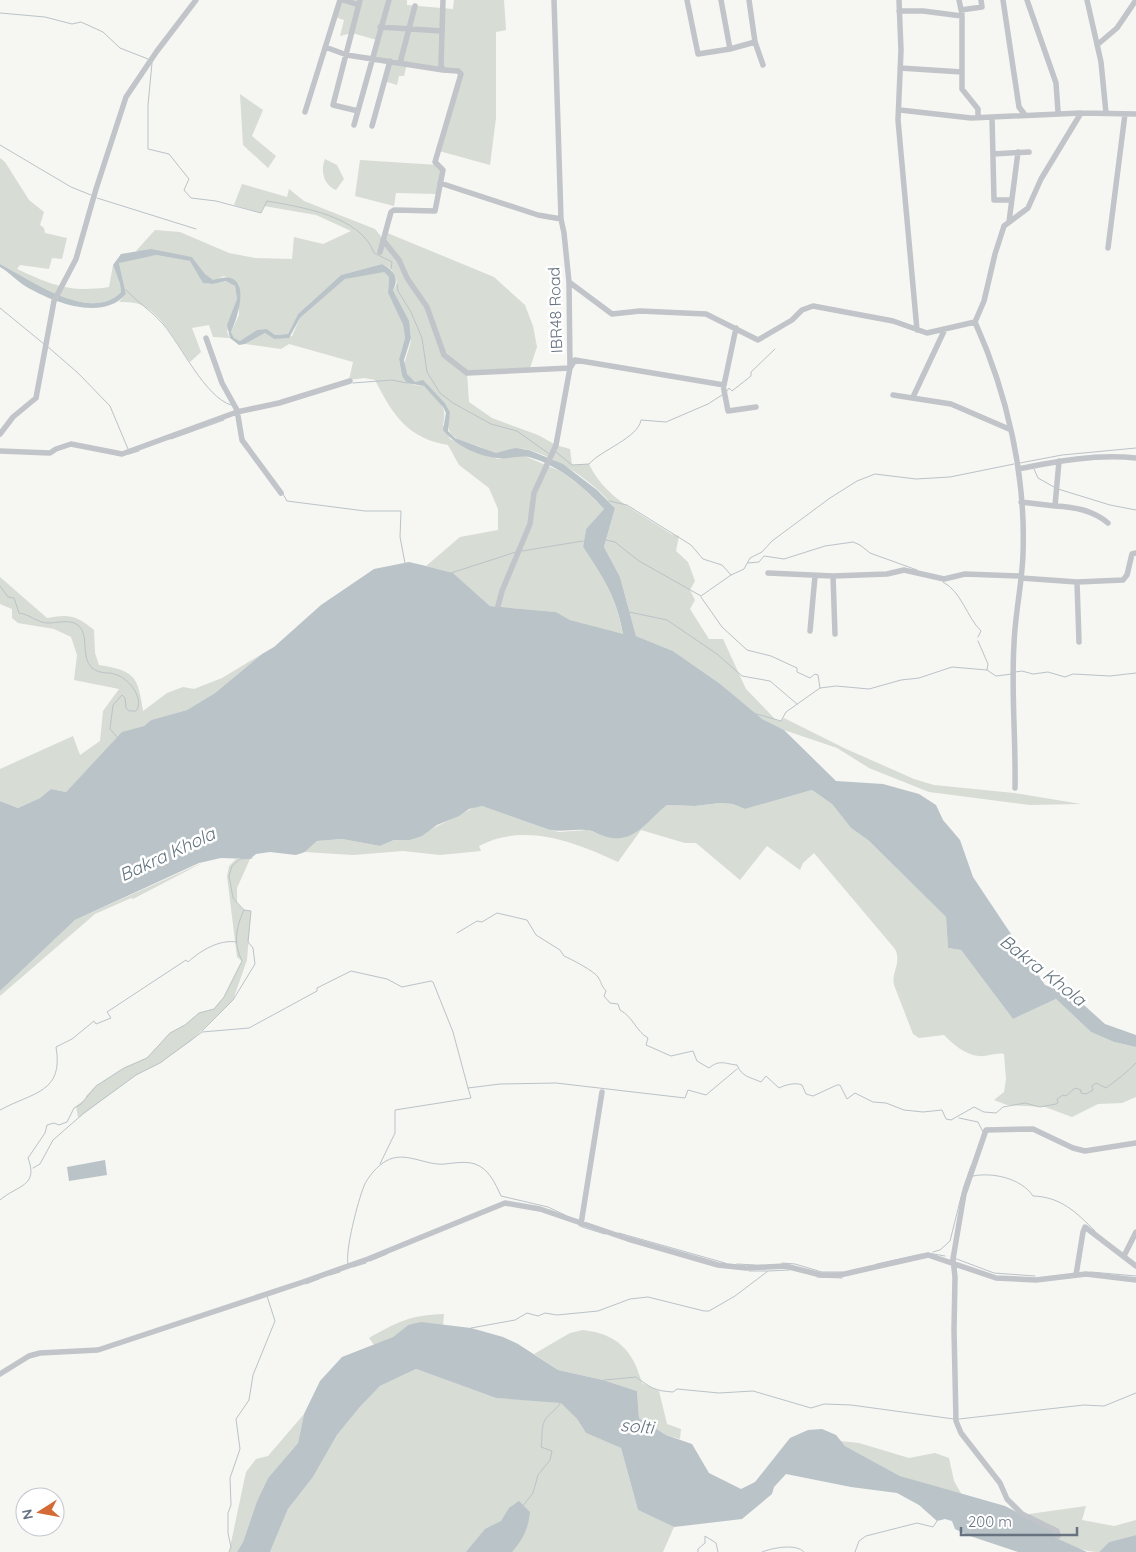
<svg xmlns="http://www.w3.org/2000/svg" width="1136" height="1552" font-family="Quicksand,sans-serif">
  <rect width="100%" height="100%" fill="#f6f6f3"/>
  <!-- green -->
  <path fill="#d7dcd4" d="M340,0H407V5L453,9L454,0H504L506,30L496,32V118L490,165L439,151L461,74L407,64L404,76H399L397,85L384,81L389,61L372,58L377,40L352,33L340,36L344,20L335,17Z
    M240,94L263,110L252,136L276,156L268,168L243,145Z
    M0,158L5,162L29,200L44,212L40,225L44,228L45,233L67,238L62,259L52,258L49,269L20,265L17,269C52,285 69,293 109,287L113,265L120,284L121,292C91,324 29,279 0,264Z
    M325,159L337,165L344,179L336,190C324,185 320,171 325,159Z
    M360,160L438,165L443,170L438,194L396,193L394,206L355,196Z
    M242,184L287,197L289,189L304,201L375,229L383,239L385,232L494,277L525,305L533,326L537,347L530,368L467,373L469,402L492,418L538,435L556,445L570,449L572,465L589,464C605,499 641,513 671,534L679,536L676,551L688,562L695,581L690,590L695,600L690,609L709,639H723L746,689L776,720L781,721L784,718L844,748L914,779L934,785L1014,793L1081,804L1030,805L929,792L869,768L837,748L784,730L762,720L719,683L673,651L636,636L620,577L604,547L615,508C593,481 562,461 530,450C517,446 508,453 496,453C491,452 484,448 478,446C457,438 443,439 450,412L445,403L423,381L415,382C395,370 410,354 411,339C412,326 399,301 393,290L397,284L396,278L391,269L382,264L341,275L298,314L288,334L275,335L267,329L240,341L234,338L231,332L239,315V285L224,276L213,281L205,274L192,257L136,251L155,230L180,232L229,253L255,258L292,259L294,237L323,244L351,231L316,215L264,206L261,213L234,205Z
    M156,255L191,261L204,283L213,284L227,281L235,286L237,299L227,332L230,338L213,337L209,325L192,328L201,352L190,362C176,343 162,313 139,304C133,302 125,302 119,302L126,294L119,263L134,258Z
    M379,271L384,272L389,277L388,293L403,325L405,338L399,359L402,376L414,385L424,386C438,401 448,404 443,425L450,439L498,459L522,455L560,471L581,486L604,509L586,529L583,547C603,577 617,598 623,635L570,620L556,612L490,606L453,573L426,566L460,537L498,530V509L489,488L459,465L448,445C407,438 393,415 375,380L364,378L349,380L353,362L289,344L281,349L245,344L265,333L274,339L292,336L300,318L345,279Z
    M0,577L47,618C69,614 76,615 94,630L95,653L99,665C135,671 138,676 143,711L167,693L183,687L194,689L222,678L262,654L215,693L187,710L151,720L144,726L122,733L66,792L51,789L40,798L18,808L0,801V769L73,736L80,755L100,741L103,711L119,689L74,680L77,655L71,637L54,629L18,623L12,618V609L0,604Z
    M812,790L832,804L851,828L868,840L946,917L948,948L961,950L1013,1019L1056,999L1091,1032L1114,1042L1136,1047V1097L1122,1103L1098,1104L1072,1117L1045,1107L1007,1105L994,1100L1004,1092L1006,1079L1004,1054C995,1052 988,1057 979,1056C965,1055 953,1044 944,1035L919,1038L913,1034L894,985C891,972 902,963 895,949L814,853L803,863L800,870L767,846L740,880L696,843H685L641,830L618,862C575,842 524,822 479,846L481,851L440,855L403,851L353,855L305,852L317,841L342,839L380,846L394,840H410L475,807L482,806L550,830L559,832L587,830L613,838L667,805L695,806L720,803L733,804L745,809Z
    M236,859H250L237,888V903L244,910L251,911L247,960L233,1000L191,1041L160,1063L136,1075L78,1118L76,1106L86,1099V1096L96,1086L124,1068L147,1058L170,1033L185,1025L199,1013L214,1009L224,997L242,961L237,957L227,876L229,866Z
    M204,862L133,899L131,898L95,914L0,996V991L75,920Z
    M444,1314L443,1326L428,1323L408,1325L393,1337L374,1345L369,1338C397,1322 410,1315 444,1314Z
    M583,1330C617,1334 633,1350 642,1383L659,1391L667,1424L681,1429L680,1439L666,1435L639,1418L637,1391L603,1380L558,1370L534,1354L570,1333Z
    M416,1369L496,1398L561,1402L577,1419L586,1433L621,1448L638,1510L674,1527L663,1552H270L288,1509L313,1477L337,1435L359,1408L380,1386Z
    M304,1414L298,1443L268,1478L257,1501L243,1542L237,1552H229L246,1472L256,1459L268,1456Z
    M841,1441L859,1443L909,1458L935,1453L949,1458L954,1481L962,1495L900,1476L845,1446Z
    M1086,1506L1082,1520L1114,1526L1136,1520V1535L1109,1542L1099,1552C1070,1552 1045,1531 1022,1515Z"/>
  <!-- water -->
  <path fill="#bac3c8" d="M151,249L192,257L205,274L213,280C253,266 240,312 231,332L234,338L240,341L257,330L267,329L275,335L288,334L298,314L341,275L382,264C393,270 400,277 393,290L409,321L411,338L404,360L407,374L415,382L423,380L445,403L450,412L448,431L455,438L496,453L515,448L529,450L563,464L597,490L615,508L604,547L620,577L636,636L673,651L719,683L762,719L784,730L836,781L883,784L919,794L936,805L943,820L960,840L973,877L1045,985L1075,997L1105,1024L1136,1035V1047L1114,1042L1091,1032L1056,999L1013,1019L961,950L948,948L946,917L868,840L851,828L832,804L812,790L745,809L733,804L720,803L695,806L667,805C650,817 638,841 612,838C602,837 594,830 585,830C573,829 562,832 550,830L482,806L469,809L459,816L437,825L422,836L410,840H394L380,846L342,839L317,841L305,852L296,855L270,852L256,854L250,859L221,858L199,863L75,920L0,991V801L18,808L40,798L51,789L66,792L122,732L144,726L151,720L187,710L215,693L262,654L274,647L321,605L374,569L409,562L426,566L453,573L490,606L556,612L570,620L623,634C617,598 603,577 583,547L586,529L604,509C584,487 561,467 532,458C520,454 509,460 497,458C478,456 455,445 443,430L446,413L443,407L424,386L407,383L402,376L399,359L405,338L403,325L388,293L389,277L384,272L345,279L300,318L289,338L274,339L265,333L245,344L239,345L230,338L227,325L237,299L235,286L226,281L213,284L203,283L190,261L156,255L119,263L126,294C102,322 52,302 25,286C16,280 9,272 0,267V264C29,279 91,324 121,292L120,284L113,265L121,254Z
    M105,1160L107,1175L69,1181L67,1167Z
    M421,1322L471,1328L503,1337L518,1344L558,1370L603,1380L637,1391L639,1418L666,1435L692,1444L709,1473L741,1489L755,1482L790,1438L808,1430L822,1429L836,1435L845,1446L900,1476L1005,1506L1050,1529L1054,1533L1056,1538L1087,1552H1018L967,1535L955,1529L952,1521L945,1519L937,1521L919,1505L897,1493L851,1487L786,1474L774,1487L772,1494L742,1519L674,1527L638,1510L621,1448L586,1433L577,1419L561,1403L496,1398L416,1369L380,1386L359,1408L337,1435L313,1477L288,1509L270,1552H237L243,1542L257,1501L268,1478L298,1443L304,1414L320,1381L342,1357L393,1337L408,1325Z
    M519,1501L530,1512C528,1530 523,1539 512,1552H466L485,1529L501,1521L509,1508Z
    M1136,1535V1552H1099L1109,1542Z"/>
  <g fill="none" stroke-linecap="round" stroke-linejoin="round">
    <!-- stream -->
    <path stroke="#bac3c8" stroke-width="1" d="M0,13L45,17L72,24L81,22L103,32L120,48L148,59
      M152,63L148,105V149L169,154L189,179L184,190L191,198L216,201L261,213L267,201C301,207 361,216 374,253L392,262L391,269
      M0,145L71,187L91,195
      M97,198L196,229
      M397,284L398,291L411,312L422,338L427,372L440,393L453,403L491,424L517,431L548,453
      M126,290C138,303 152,311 163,324C181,345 205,397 231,405
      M0,308L44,344
      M48,347L78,373L110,406L128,449
      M353,383L392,380L407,383
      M727,391L729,388L732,391L751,376V372L775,349
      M171,439L224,420
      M556,452L572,465L589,464C601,450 638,438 641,420L666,422L708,404L722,395
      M129,454L139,451
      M1020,463L1062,455L1136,448
      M1034,469L1038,478L1054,487
      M1058,489L1110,505L1136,510
      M283,494L287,501L365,511H401L400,537L405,563
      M609,501L627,505L691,545L703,559L722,565L731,575
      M606,540L615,542L639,561L701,596L731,575L744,569L750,558L762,552L772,541L830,498L857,481L875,474L916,479L950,477L1014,464
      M522,551L583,541
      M748,563L759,562L764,556L784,559L825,546L853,542L860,545L870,553L917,570
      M451,573L516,552
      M943,582C962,592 966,616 981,631L978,637
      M0,586L8,597L14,598L19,613C29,614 38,623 48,623C57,623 70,619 78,625C90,635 80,657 92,668C101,675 108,671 117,675C129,679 145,699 136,711H129L126,708L125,698L122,695L113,705L110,729L117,737
      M701,597L722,627L747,650L771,656L797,668V672L810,678L815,674L818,675L820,688
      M629,612L667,620L717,654L742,676L770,681L797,704
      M978,641L988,664L987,670
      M1015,672L1022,671L1033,674L1048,672L1065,677L1073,674L1110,676L1136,673
      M753,713L781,721L786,712L820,688L836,686L869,689L901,680L919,678L952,667L987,670L996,676L1012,674
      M457,933L477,921L482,922L497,913L527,920L536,935L560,950L564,956C571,959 594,971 598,977C603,985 599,982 606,991L604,996L610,1003L618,1004L620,1010C633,1017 636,1031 648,1038L646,1045L671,1056L693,1051L697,1061L709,1068C720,1059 725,1064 737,1065C742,1077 750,1077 761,1082L766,1076L779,1088C785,1085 795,1082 802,1085L806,1094L813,1096L837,1085H840L847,1099L855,1093L873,1102L886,1103L904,1110L923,1112L942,1110L946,1119L951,1120L974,1107L984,1112L996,1113L1003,1107L1025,1103L1040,1107L1056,1104L1058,1103L1057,1099L1063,1095L1066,1096L1075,1088L1081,1090V1093L1086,1094L1093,1090L1092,1086L1096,1083L1106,1088C1116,1081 1128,1071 1136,1063
      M202,1031L233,1000L255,964L253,948L248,942L251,911L244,910
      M0,1110C33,1092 64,1093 56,1047L72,1039L94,1021L96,1024L111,1018L107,1012L186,960L188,962C200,951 219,939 237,942
      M959,1118L978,1122L983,1132
      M380,1164L395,1133V1110L471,1098L468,1088L500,1084L556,1083L685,1098L688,1090L706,1095L737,1069
      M33,1168L40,1164L53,1140L84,1113L136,1075L160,1063L202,1032L249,1028L317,991V988L351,971L387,979L402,987L431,981L433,982L453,1032L468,1088
      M973,1176C992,1172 1021,1178 1033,1196C1061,1197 1076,1212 1095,1231
      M963,1189L971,1166
      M0,1200C17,1185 39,1187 28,1158L45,1133L47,1125L54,1123L59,1125L67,1122L74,1108L81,1104L96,1086L124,1068L147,1058L170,1033L185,1025L199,1013L214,1009L224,997L242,961C233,942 236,928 244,910L233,898L229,876L232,866L240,859L252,858
      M582,1227L605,1234
      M619,1233L725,1263
      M933,1252L940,1250L950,1241L961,1197
      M928,1253L945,1256
      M954,1258L994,1273L1035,1276
      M370,1261L387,1254
      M782,1263L795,1264L822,1272H842
      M348,1264C345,1250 358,1201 364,1186C367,1178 378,1165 386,1161C405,1150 425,1166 445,1164C453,1163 467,1161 475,1164C489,1169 495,1183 501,1196L548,1207L565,1215
      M737,1264L755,1265
      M877,1264L922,1254
      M353,1267L366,1263
      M749,1271H767
      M1091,1272L1136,1276
      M330,1275L340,1272
      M817,1277L842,1278
      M306,1284L319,1279
      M471,1328L515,1320L527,1313L538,1316L545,1313L557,1315L598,1311L630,1299L648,1297L704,1311H709L735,1296L768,1271L789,1270
      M604,1380L636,1377C650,1387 654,1391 673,1392L677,1389L719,1393L753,1391L811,1408L824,1404L851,1405L954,1419
      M959,1419L1084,1405L1104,1406L1136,1393
      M522,1507L533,1493L538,1475L550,1460L552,1451L541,1447C543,1437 540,1425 547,1417C552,1412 557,1409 561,1402
      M229,1552L231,1547L228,1533V1513L231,1505L230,1478L240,1449L236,1419L249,1400L253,1375L275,1321L267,1296
      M698,1552V1549L705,1543V1536L716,1543L718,1552
      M762,1552C772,1548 796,1543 804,1552
      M855,1552L859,1541L866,1536L917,1523L933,1527L937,1521"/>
    <!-- minor -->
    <path stroke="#c1c4c8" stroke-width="5.5" d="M343,0L359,5
      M687,0L698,54L730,49
      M721,0L730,49L755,42
      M749,0L755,42L763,65
      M899,0L901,50L898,120L917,330
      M959,0L962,14
      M1003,0L1019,107L1025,115
      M1027,0L1056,83L1058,112
      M1087,0L1101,62L1106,113
      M961,10L982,7L981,0
      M899,11H923L962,16V89L978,109V117
      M380,27L442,31
      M1097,45L1117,28L1136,0
      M325,47L347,55L443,70
      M400,63L415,6
      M900,68L962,72
      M900,110L971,118L1081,113
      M358,111L333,105L360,0
      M305,112L340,0
      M992,117L994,200H1011
      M354,125L389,0
      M372,126L390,61
      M993,154L1029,152
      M440,183L538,215L561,219
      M1009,222L1018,152
      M383,240L399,260L407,278L427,307L444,355L467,373L570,368L575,360L724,385L736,328
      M1108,248L1125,114
      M380,252L391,212L394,210L435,211L443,170L435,162L461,74L458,71L443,70L441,65L443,0
      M569,282L612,314L640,311L706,314L758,340L792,320L802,310L813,306L893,321L927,333L975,322L984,301L995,254L1004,226L1028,208L1041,179L1081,113L1136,114
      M975,322C1007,393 1026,475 1023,554C1022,584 1015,614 1014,644C1011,692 1016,740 1015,788
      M206,338L222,383L237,410L242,440L281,493
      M723,385L728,411L756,407
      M893,395L951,404L1009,429
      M913,397L945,329
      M0,434L13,417L36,398L54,301L76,259L96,189L126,97L157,51L196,0
      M0,451L50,453L56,449L71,444L122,454L237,412L279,403L350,381
      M1059,461L1055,506C1074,507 1093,510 1108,523
      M1018,469C1058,461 1096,454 1136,458
      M1021,502L1055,506
      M768,573L833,576L887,574L904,570L944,579L965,574L1021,576
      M833,576L835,634
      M1021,578L1077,582L1123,580L1127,575L1132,554L1136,553
      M1077,582L1079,642
      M498,606L502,591L530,524L534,493L556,445L570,368L569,282L564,233L561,219L554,0
      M810,631L815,576
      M581,1224L602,1092
      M1124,1256L1136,1232
      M1076,1275L1083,1232L1085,1227L1136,1266
      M0,1374L29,1356L40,1353L98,1350L303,1282L368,1259L505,1203L540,1209L628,1239L718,1265L746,1268L785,1266L821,1275H840L928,1255L996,1278L1036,1280L1086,1274L1136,1280
      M1058,1536L1057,1531L1022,1514L1007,1499L1000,1483L961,1433L956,1421L954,1330L955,1277L953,1259L964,1194L986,1130L1033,1129L1073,1148L1085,1151L1136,1143"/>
  </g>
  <g text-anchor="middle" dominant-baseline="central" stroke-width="5" stroke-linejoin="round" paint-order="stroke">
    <!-- street labels -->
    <g font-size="16" fill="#677381" stroke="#fff">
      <text transform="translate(555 310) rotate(-92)">IBR48 Road</text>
    </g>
    <!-- water labels -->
    <g font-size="18" font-style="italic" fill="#63747e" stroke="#fff">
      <text transform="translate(167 854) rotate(-25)">Bakra Khola</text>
      <text transform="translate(1043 970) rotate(38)">Bakra Khola</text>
      <text transform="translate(637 1426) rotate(5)">solti</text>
    </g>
  </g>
  <!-- north arrow -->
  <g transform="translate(40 1512) rotate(259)"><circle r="24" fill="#ffffff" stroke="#c2c7cd"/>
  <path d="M0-4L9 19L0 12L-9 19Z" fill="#d46a35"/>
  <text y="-8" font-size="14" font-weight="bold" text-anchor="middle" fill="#677381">N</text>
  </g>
  <!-- scale -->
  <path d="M961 1527v8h116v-8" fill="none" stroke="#677381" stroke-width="2.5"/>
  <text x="968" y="1527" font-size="15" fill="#677381" stroke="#ffffff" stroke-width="4" paint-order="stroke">200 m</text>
</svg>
